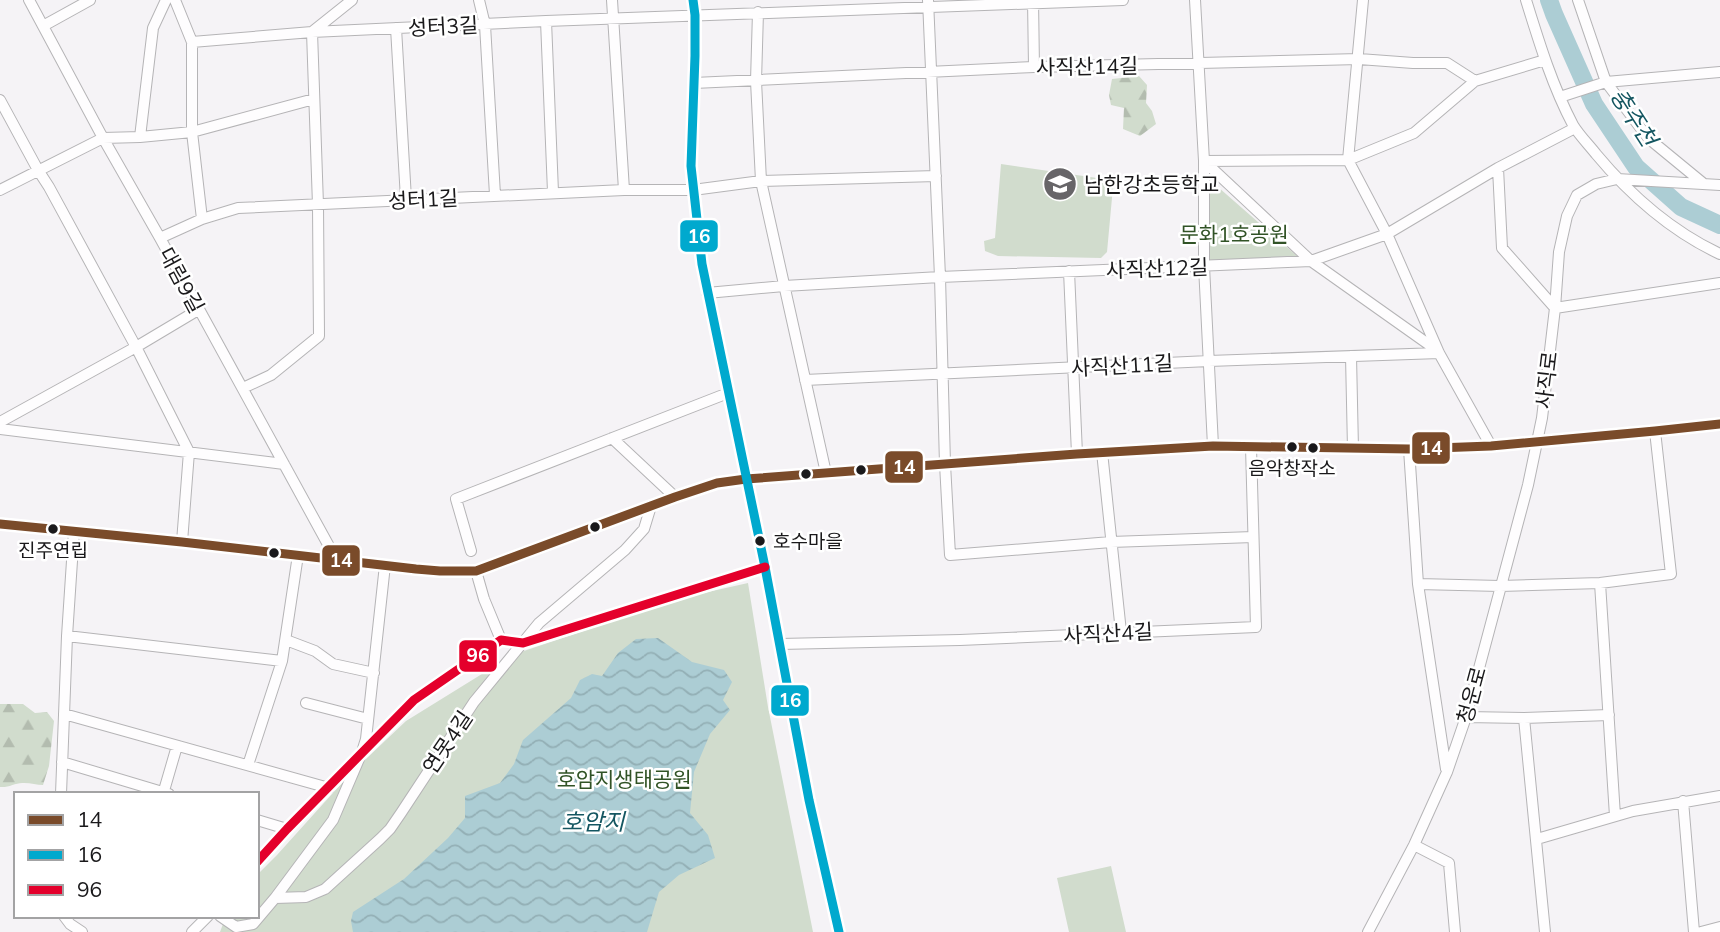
<svg xmlns="http://www.w3.org/2000/svg" width="1720" height="932" font-family="Mulish,'Noto Sans KR',sans-serif">
  <defs>
    <pattern id="forest-firs" width="22" height="20" patternUnits="userSpaceOnUse" patternTransform="scale(1.75)"><rect width="22" height="20" fill="#d1dccd"/><path d="M5 1l3.5 6h-7zM16 11l3.5 6h-7z" fill="#b3bcaf"/></pattern>
    <pattern id="water-waves" width="16" height="10" patternUnits="userSpaceOnUse" patternTransform="scale(1.75)"><rect width="16" height="10" fill="#accdd4"/><path d="M0 5q4-4 8 0t8 0" fill="none" stroke="#93afb5"/></pattern>
  </defs>
  <rect width="100%" height="100%" fill="#f5f3f6"/>
  <!-- forest -->
  <path fill="url(#forest-firs)" d="M1139,76L1147,85L1146,103L1152,111L1156,124L1140,136L1123,129L1124,108L1111,105L1109,95L1112,79Z
    M0,704H23L35,713L47,712L54,721L49,766L43,785C37,785 31,783 24,783C16,782 9,788 0,787Z"/>
  <!-- park -->
  <path fill="#d1dccd" d="M1001,164L1111,180L1113,187L1107,252L1101,258L998,256L985,251L984,241L995,238Z
    M1210,180L1297,256L1209,261Z
    M748,583L768,707L813,932H220L226,916H257V875L277,855L350,774L406,721L490,669L518,653L616,620L699,594Z
    M1111,866L1126,932H1069L1057,878Z"/>
  <!-- water -->
  <path fill="url(#water-waves)" d="M658,638L692,662L724,670L732,682L723,700L730,710L710,734L694,772L690,813L708,835L715,858L679,875L659,892L647,932H353L351,921L353,912L404,879L448,838L465,818V796L500,783L514,764L523,740L571,698L580,680L592,674L602,676L618,653L636,639Z"/>
  <g fill="none" stroke-linecap="round" stroke-linejoin="round">
    <!-- river -->
    <path stroke="#accdd4" stroke-width="18" d="M1549,0L1554,14L1594,104L1636,167L1681,207L1720,225"/>
    <!-- minor casing -->
    <g stroke="#b5b4b6" stroke-width="12">
      <path id="minor" d="M29,0L103,138L160,238L336,559
        M175,0L192,42V132L202,219
        M479,0L485,25L495,195
        M612,0L624,190
        M693,0L695,15V56L691,166L702,264L765,567L809,800L839,932
        M928,0L940,277L945,464L950,555L1111,542L1253,537
        M1033,0L1034,67
        M1195,0L1204,161V266L1213,446
        M1363,0L1348,160L1387,234L1439,353L1491,446
        M1526,0C1539,42 1552,85 1573,125C1579,135 1589,145 1596,154C1631,196 1671,231 1720,254
        M1578,0L1606,82L1648,138L1704,184
        M758,12L756,81L761,181L826,473
        M546,21L553,192
        M43,26L90,0
        M396,28L406,199
        M192,42L312,32L546,21L1123,0
        M694,83L1034,67L1359,59L1413,63H1447L1475,81
        M1560,97L1606,82L1720,72
        M0,100L38,170L49,187L136,347L189,452L182,542
        M140,137L153,28L166,0
        M1204,161L1348,160L1414,133L1475,81L1545,60
        M1204,161L1311,261L1438,351
        M1498,168L1502,248L1555,308L1720,283
        M0,190L103,138L140,137L192,132L314,99
        M160,238L202,219L238,208L624,190H693L761,181L936,176
        M1069,271L1077,454
        M707,293L784,286L940,277L1311,261L1387,234L1498,168L1575,128
        M1351,356L1353,449
        M805,380L1209,361L1439,353
        M243,388L271,375L319,336L318,205L312,32L352,0
        M0,422L136,347L198,310
        M0,429L284,464
        M612,438L675,497
        M1409,449L1418,584L1446,769
        M1102,452L1121,632
        M0,524L182,542L416,569L440,571H476L675,497L717,483L746,479L1077,454L1213,446L1409,449L1491,446L1655,431L1720,424
        M471,551L456,499L728,393
        M476,571L484,599L501,640
        M1600,583L1615,816
        M1418,584L1500,586L1600,583L1671,574L1655,431
        M67,636L282,661
        M286,640L315,651L333,664L374,673
        M780,644L960,640L1256,627L1251,447
        M306,703L368,719
        M64,714L329,788
        M1466,717L1524,718L1609,715
        M1524,718L1545,932
        M62,762L169,794
        M248,765L282,661L298,555
        M61,794L67,636L74,531
        M163,794L177,746
        M1683,801L1694,932
        M257,820L287,829
        M1537,839L1633,811L1720,796
        M1414,845L1449,863L1455,932
        M257,862L287,829L414,700L501,640L523,643L765,567
        M275,898L306,897L325,889L380,839L390,829L401,813L474,702L539,623L625,550L644,529L651,506
        M64,916L70,924L82,932
        M220,916L236,927L253,924L275,898L333,820L362,752L366,739L385,565
        M192,932L208,916
        M1368,932L1414,845L1447,772L1466,717L1528,485L1542,418L1555,308L1559,252L1567,216L1577,195L1596,184L1617,179L1720,185
        M1701,932L1720,927"/>
    </g>
    <!-- minor -->
    <use href="#minor" stroke="#fefdfe" stroke-width="10"/>
    <!-- bus-1 casing -->
    <g stroke="#fff" stroke-width="14">
      <path id="bus-1" d="M0,524L182,542L416,569L440,571H476L675,497L717,483L746,479L1077,454L1213,446L1409,449L1491,446L1655,431L1720,424"/>
    </g>
    <!-- bus-2 casing -->
    <g stroke="#fff" stroke-width="14">
      <path id="bus-2" d="M693,0L695,15V56L691,166L702,264L765,567L809,800L839,932"/>
    </g>
    <!-- bus-3 casing -->
    <g stroke="#fff" stroke-width="14">
      <path id="bus-3" d="M257,862L287,829L414,700L501,640L523,643L765,567"/>
    </g>
    <!-- bus-1 -->
    <use href="#bus-1" stroke="#7a4b2a" stroke-width="9"/>
    <!-- bus-2 -->
    <use href="#bus-2" stroke="#00a9ce" stroke-width="9"/>
    <!-- bus-3 -->
    <use href="#bus-3" stroke="#e4002b" stroke-width="9"/>
  </g>
  <!-- icons -->
  <defs>
    <g id="school-disc" transform="scale(1.75)"><circle r="9.5" fill="#676568" stroke="#fff"/><path d="M0-5L7-2L0 1L-7-2ZM-4 1L0 2.5L4 1V4Q0 6-4 4Z" fill="#fff"/></g>
  </defs>
  <g fill-rule="evenodd">
    <use href="#school-disc" x="1060" y="184"/>
  </g>
  <!-- markers -->
  <g fill="#1a191b" stroke="#fff" stroke-width="2.5">
    <circle cx="1292" cy="447" r="6"/>
    <circle cx="1313" cy="448" r="6"/>
    <circle cx="861" cy="470" r="6"/>
    <circle cx="806" cy="474" r="6"/>
    <circle cx="595" cy="527" r="6"/>
    <circle cx="53" cy="529" r="6"/>
    <circle cx="760" cy="541" r="6"/>
    <circle cx="274" cy="553" r="6"/>
  </g>
  <g text-anchor="middle" dominant-baseline="central" stroke-width="5" stroke-linejoin="round" paint-order="stroke">
    <!-- bus labels -->
    <g font-size="19" fill="#1a191b" stroke="#fff">
      <text x="1292" y="468">음악창작소</text>
      <text x="773" y="541" text-anchor="start">호수마을</text>
      <text x="53" y="550">진주연립</text>
    </g>
    <!-- street labels -->
    <g font-size="21" fill="#1a191b" stroke="#fff">
      <text transform="translate(443 26) rotate(-3)">성터3길</text>
      <text transform="translate(1087 66) rotate(-1)">사직산14길</text>
      <text transform="translate(423 199) rotate(-3)">성터1길</text>
      <text transform="translate(1157 268) rotate(-2)">사직산12길</text>
      <text transform="translate(182 280) rotate(62)">대림9길</text>
      <text transform="translate(1122 365) rotate(-3)">사직산11길</text>
      <text transform="translate(1546 380) rotate(-83)">사직로</text>
      <text transform="translate(1108 633) rotate(-3)">사직산4길</text>
      <text transform="translate(1471 695) rotate(-75)">청운로</text>
      <text transform="translate(447 742) rotate(-56)">연못4길</text>
    </g>
    <!-- poi labels -->
    <g font-size="21" fill="#1a191b" stroke="#fff" text-anchor="start">
      <text x="1084" y="184">남한강초등학교</text>
    </g>
    <!-- park labels -->
    <g font-size="21" fill="#315326" stroke="#fff">
      <text x="1234" y="234">문화1호공원</text>
      <text x="624" y="779">호암지생태공원</text>
    </g>
    <!-- water labels -->
    <g font-size="23" font-style="italic" fill="#145661" stroke="#fff">
      <text transform="translate(1634 117) rotate(57)">충주천</text>
      <text x="593" y="821">호암지</text>
    </g>
  </g>
  <g stroke="#fff" stroke-width="2.5">
    <rect x="679" y="219" width="40" height="34" rx="7" fill="#00a9ce"/>
    <rect x="1411" y="431" width="40" height="34" rx="7" fill="#7a4b2a"/>
    <rect x="884" y="450" width="40" height="34" rx="7" fill="#7a4b2a"/>
    <rect x="321" y="544" width="40" height="33" rx="7" fill="#7a4b2a"/>
    <rect x="458" y="639" width="40" height="34" rx="7" fill="#e4002b"/>
    <rect x="770" y="684" width="40" height="33" rx="7" fill="#00a9ce"/>
  </g>
  <g font-size="19" text-anchor="middle" font-weight="bold" fill="#fff">
    <text x="699" y="243">16</text>
    <text x="1431" y="455">14</text>
    <text x="904" y="474">14</text>
    <text x="341" y="567">14</text>
    <text x="478" y="662">96</text>
    <text x="790" y="707">16</text>
  </g>
  <!-- legend -->
  <rect x="14" y="792" width="245" height="126" fill="#ffffff" stroke="#a3a3a4" stroke-width="2"/>
  <rect x="28" y="815" width="35" height="10" fill="#7a4b2a" stroke="#a3a3a4" stroke-width="2"/>
  <text x="77" y="827" font-size="21" fill="#1a191b">14</text>
  <rect x="28" y="850" width="35" height="10" fill="#00a9ce" stroke="#a3a3a4" stroke-width="2"/>
  <text x="77" y="862" font-size="21" fill="#1a191b">16</text>
  <rect x="28" y="885" width="35" height="10" fill="#e4002b" stroke="#a3a3a4" stroke-width="2"/>
  <text x="77" y="897" font-size="21" fill="#1a191b">96</text>
</svg>
